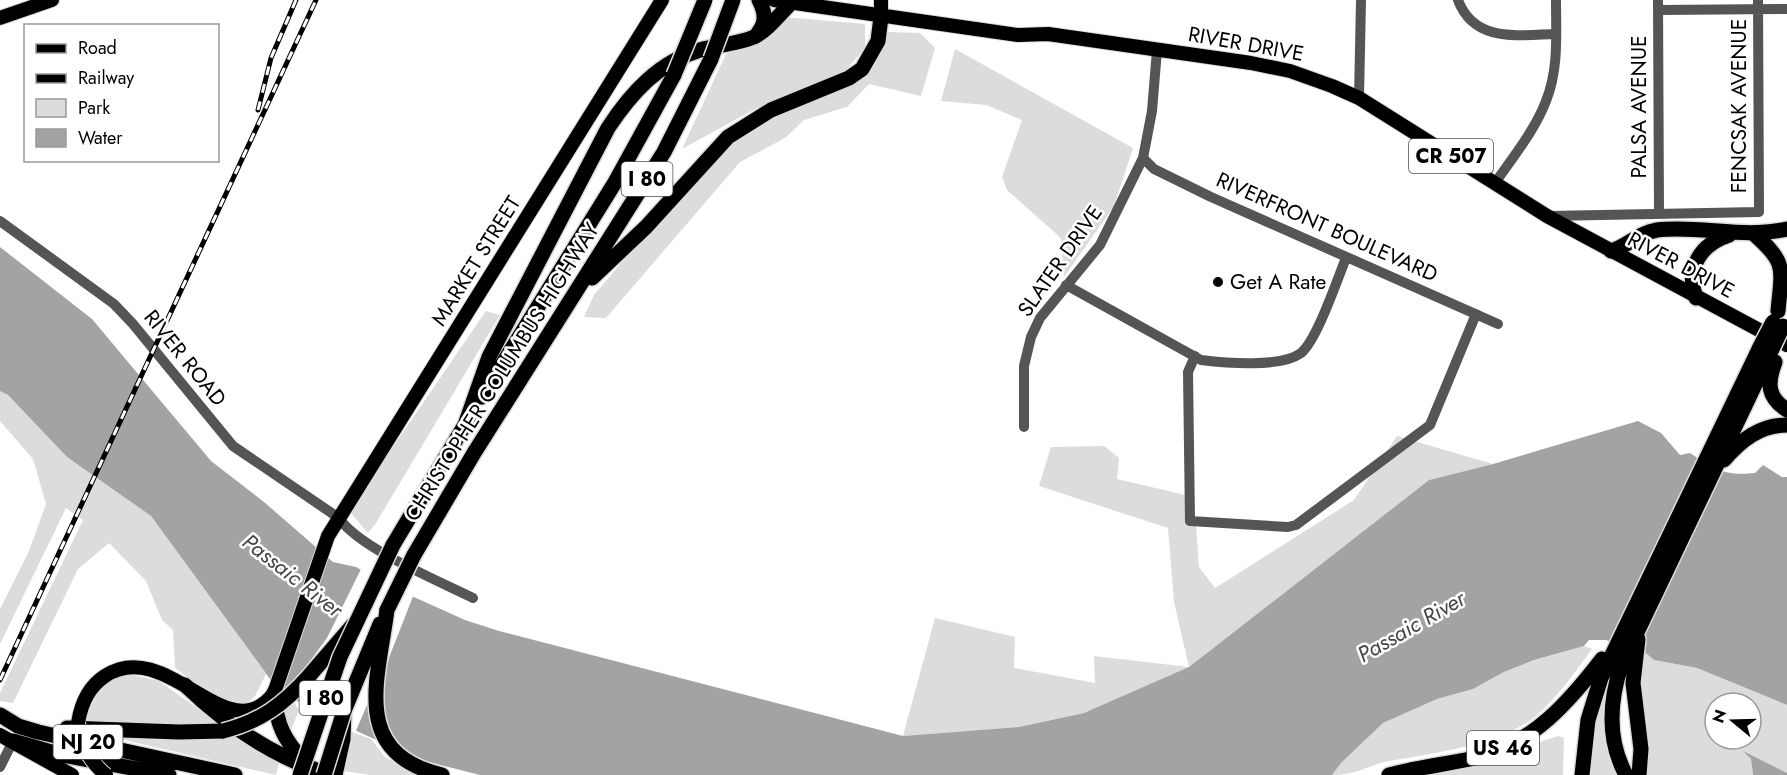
<svg xmlns="http://www.w3.org/2000/svg" width="1787" height="775" font-family="Jost,sans-serif">
  <rect width="100%" height="100%" fill="#fff"/>
  <!-- green -->
  <path fill="#dcdcdc" fill-rule="evenodd" d="M783,17L865,24V48L846,70L753,110L682,149L726,54L750,43Z
    M888,32L920,33L935,48L921,96L869,84L847,107L804,120L785,138L740,162L606,318L584,317L594,295L712,156L741,132L870,65Z
    M955,49L1133,148L1114,206L1064,277L1061,238L1007,190L1002,177L1022,120L986,105L941,101Z
    M486,311L500,315L376,523L368,533L349,511Z
    M0,391L8,395L67,457L151,516L266,674L255,696L244,706L220,701L175,668L173,630L162,620L146,581L109,543L78,569L13,703L0,701V693L83,520L66,508L0,644V609L29,551L46,504L33,459L0,421Z
    M1397,436L1493,464L1429,480L1189,667L1137,692L1084,713L1019,727L903,736L935,618L1015,637L1014,668L1095,683L1094,656L1189,667L1174,602L1168,528L1039,486L1051,447L1104,446L1119,458L1117,479L1194,497L1199,567L1215,588L1354,500Z
    M1584,646L1592,649C1575,672 1558,697 1536,716C1503,744 1431,754 1389,761C1366,766 1357,775 1332,775L1341,763L1383,723L1437,699L1473,689L1504,672L1534,660Z
    M1647,654L1654,660L1697,668L1787,705V773L1746,753L1751,759L1753,775H1642L1640,657ZM1715,703H1751V739H1715Z
    M128,674L159,681L219,724L83,727L86,708L103,682Z
    M1608,675C1602,710 1600,743 1616,775H1589L1594,720Z
    M292,699L299,710L289,735L270,718Z
    M352,732L371,739L385,757L417,775H370L343,771Z
    M237,736L279,762L276,775L120,739Z
    M1558,736L1564,738L1563,775H1420L1482,761Z"/>
  <!-- water -->
  <path fill="#a3a3a3" d="M0,247L92,319L211,461L264,502L333,562L356,567L396,589L465,620L499,631L903,736L1019,727L1084,713L1189,667L1429,480L1493,464L1638,421L1661,433L1680,455L1690,453C1715,470 1725,476 1755,473L1763,465L1782,477H1787V705L1697,668L1654,660L1647,654L1606,640H1589L1584,646L1534,660L1504,672L1473,689L1437,699L1383,723L1341,763L1332,775H480L421,760L341,724L301,704L270,679L151,516L67,457L8,395L0,391Z
    M1743,751L1787,773V775H1753L1751,759Z"/>
  <!-- pier -->
  <path fill="#fff" d="M362,567L414,594L390,655L383,679L381,701L390,738L415,760L381,745L371,719L370,698L355,733L305,709L310,688L294,702L285,695L327,638Z"/>
  <g fill="none" stroke-linecap="round" stroke-linejoin="round">
    <!-- major casing -->
    <g stroke="#dbdbdb" stroke-width="16">
      <path id="major" d="M774,0L1018,35L1048,34L1251,63L1290,71L1332,86L1359,98L1547,216L1787,345
        M881,17V0
        M0,18L52,0
        M78,723C81,704 88,687 105,676C167,635 229,754 274,693L328,536L662,0
        M0,735L72,775"/>
    </g>
    <!-- highway casing -->
    <g stroke="#dbdbdb" stroke-width="18">
      <path id="highway" d="M758,33C767,22 765,12 759,0
        M1754,234C1787,263 1782,268 1778,311
        M1611,251C1628,246 1638,233 1657,230C1700,225 1743,239 1787,229
        M592,278L646,227L728,137L771,110L849,78L862,69L878,41L881,17
        M1696,298C1685,268 1701,244 1729,235
        M1775,362C1767,383 1767,397 1787,410
        M482,397L614,184L674,75
        M465,425L489,357L608,128C631,93 659,62 700,50C717,45 738,44 754,37C768,30 780,14 791,3
        M1724,460C1741,440 1760,425 1787,425
        M393,545L469,418
        M414,555L474,453L664,152L711,59
        M387,610C378,680 350,753 442,775
        M1638,639L1633,683L1641,749L1639,775
        M309,676L353,625
        M185,685C226,725 275,758 331,775
        M274,693C276,723 284,742 306,762
        M0,715L18,726L38,732L235,775
        M67,728L179,732L223,731
        M13,741L62,755L169,775
        M335,775L343,739L344,711L380,624
        M1389,775C1419,767 1449,764 1479,757C1533,743 1569,702 1602,659
        M1582,775L1588,720L1601,678L1760,347
        M1626,775C1607,740 1609,703 1621,666L1772,349"/>
    </g>
    <!-- minor -->
    <path stroke="#555" stroke-width="10" d="M1458,0C1474,43 1518,35 1556,34
      M1658,0L1659,213
      M1658,10L1787,9
      M1359,98L1361,0
      M1143,158L1154,169L1211,197L1498,324
      M1495,183C1513,157 1535,130 1546,101C1559,69 1556,33 1556,0
      M1548,216L1759,212L1758,0
      M0,221L114,304L133,324L233,446L339,518C359,548 439,581 473,598
      M1066,285L1201,360C1225,363 1281,368 1301,353C1317,340 1337,280 1346,258
      M1195,356L1188,372L1190,521L1288,527L1296,525L1430,425L1476,314
      M1024,427V366L1031,337L1040,318L1100,245L1143,158L1152,111L1157,50
      M0,767L13,741"/>
    <!-- major -->
    <use href="#major" stroke="#000" stroke-width="14"/>
    <!-- highway -->
    <use href="#highway" stroke="#000" stroke-width="15"/>
    <!-- rail casing -->
    <g stroke="#000" stroke-width="5">
      <path id="rail" d="M258,110L271,58L296,0
        M0,680L316,0"/>
    </g>
    <!-- rail -->
    <use href="#rail" stroke="#fff" stroke-width="3" stroke-dasharray="9" stroke-linecap="butt"/>
    <!-- major-bridge casing -->
    <g stroke="#dbdbdb" stroke-width="16" stroke-linecap="butt">
      <path id="major-bridge" d="M78,723C82,745 88,760 106,775"/>
    </g>
    <!-- highway-bridge casing -->
    <g stroke="#dbdbdb" stroke-width="18" stroke-linecap="butt">
      <path id="highway-bridge" d="M711,59L733,0
        M674,75L705,0
        M1760,347L1773,322
        M1772,349L1783,326
        M387,610L414,555
        M223,731C260,722 284,704 309,676
        M300,775L340,657L393,545
        M324,775L344,711"/>
    </g>
    <!-- major-bridge -->
    <use href="#major-bridge" stroke="#000" stroke-width="14"/>
    <!-- highway-bridge -->
    <use href="#highway-bridge" stroke="#000" stroke-width="15"/>
  </g>
  <!-- markers -->
  <circle fill="#000" stroke="#fff" stroke-width="2" cx="1218" cy="282" r="6"/>
  <g text-anchor="middle" dominant-baseline="central" stroke-width="5" stroke-linejoin="round" paint-order="stroke">
    <!-- shield labels -->
    <g fill="#fff" stroke="#4c4c4c" stroke-width="1.5">
      <rect x="1409" y="139" width="84" height="34" rx="4.5"/>
      <rect x="621.5" y="162" width="51" height="34" rx="4.5"/>
      <rect x="299.5" y="681" width="51" height="34" rx="4.5"/>
      <rect x="53.5" y="725" width="69" height="34" rx="4.5"/>
      <rect x="1467" y="731" width="72" height="34" rx="4.5"/>
    </g>
    <g font-size="20" font-weight="bold" fill="#000">
      <text x="1451" y="156">CR 507</text>
      <text x="647" y="179">I 80</text>
      <text x="325" y="698">I 80</text>
      <text x="88" y="742">NJ 20</text>
      <text x="1503" y="748">US 46</text>
    </g>
    <!-- street labels -->
    <g font-size="21" fill="#000" stroke="#fff">
      <text transform="translate(1246 44) rotate(10)">RIVER DRIVE</text>
      <text transform="translate(1739 106) rotate(-90)">FENCSAK AVENUE</text>
      <text transform="translate(1639 107) rotate(-90)">PALSA AVENUE</text>
      <text transform="translate(1327 227) rotate(24)">RIVERFRONT BOULEVARD</text>
      <text transform="translate(476 261) rotate(-58)">MARKET STREET</text>
      <text transform="translate(1060 261) rotate(-55)">SLATER DRIVE</text>
      <text transform="translate(1681 265) rotate(28)">RIVER DRIVE</text>
      <text transform="translate(185 358) rotate(51)">RIVER ROAD</text>
      <text transform="translate(502 372) rotate(-58)">CHRISTOPHER COLUMBUS HIGHWAY</text>
    </g>
    <!-- poi labels -->
    <g font-size="21" fill="#000" stroke="#fff" text-anchor="start">
      <text x="1230" y="282">Get A Rate</text>
    </g>
    <!-- water labels -->
    <g font-size="22" font-style="italic" fill="#444" stroke="#fff">
      <text transform="translate(293 575) rotate(38)">Passaic River</text>
      <text transform="translate(1411 626) rotate(-30)">Passaic River</text>
    </g>
  </g>
  <!-- legend -->
  <rect x="24" y="24" width="195" height="138" fill="#ffffff" stroke="#999999" stroke-width="1.5"/>
  <rect x="36" y="44" width="30" height="9" fill="#000000" stroke="#999999" stroke-width="1.5"/>
  <text x="78" y="54" font-size="18" fill="#000000">Road</text>
  <rect x="36" y="74" width="30" height="9" fill="#000000" stroke="#999999" stroke-width="1.5"/>
  <text x="78" y="84" font-size="18" fill="#000000">Railway</text>
  <rect x="36" y="99" width="30" height="18" fill="#dcdcdc" stroke="#999999" stroke-width="1.5"/>
  <text x="78" y="114" font-size="18" fill="#000000">Park</text>
  <rect x="36" y="129" width="30" height="18" fill="#a3a3a3" stroke="#999999" stroke-width="1.5"/>
  <text x="78" y="144" font-size="18" fill="#000000">Water</text>
  <!-- north arrow -->
  <g transform="translate(1733 721) rotate(289)"><circle r="28" fill="#ffffff" stroke="#999999" stroke-width="1.5"/>
  <path d="M0-4.5L10 22L0 15L-10 22Z" fill="#000000"/>
  <text y="-9" font-size="16" font-weight="bold" text-anchor="middle" fill="#000000">N</text>
  </g>
</svg>
